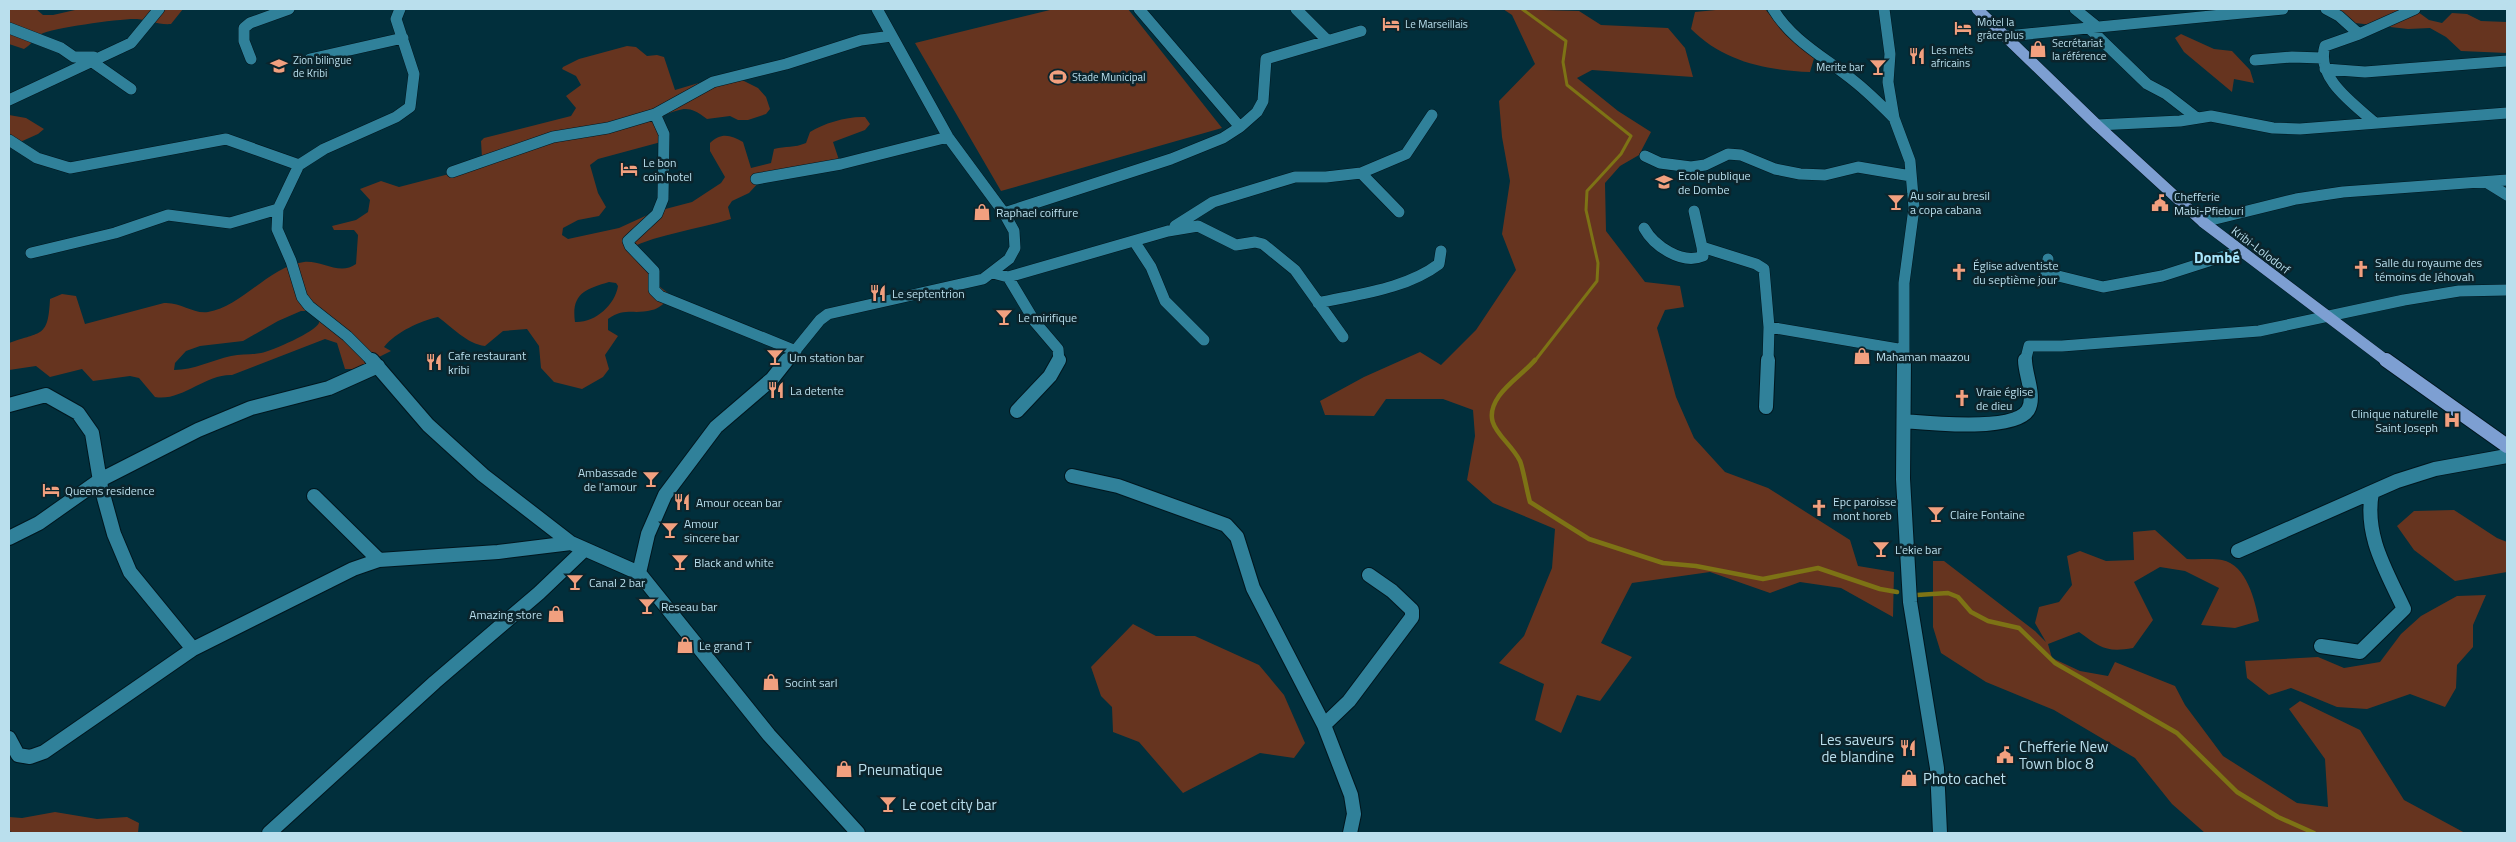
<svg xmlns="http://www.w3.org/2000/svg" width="2516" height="842" font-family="'Titillium Web',sans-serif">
  <rect width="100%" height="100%" fill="#012f3c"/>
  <!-- green -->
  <path fill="#66341f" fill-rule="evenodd" d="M9,9H36L43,15H53L75,10L183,9L171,24C158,25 149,20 137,19C123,18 52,28 41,34C35,38 31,45 24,49L9,44Z
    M1054,9H1128L1222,128L1001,191L915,43Z
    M1503,9L1579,11L1601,25L1668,28L1685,48L1693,77L1592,70L1577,78L1618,111L1651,132L1639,155L1620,166L1605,183L1606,231L1645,282L1680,286L1684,307L1665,310L1657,328L1676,397L1694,438L1725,472L1768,488L1850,540L1858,566L1894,572L1893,617L1841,588L1800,582L1770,593L1710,572L1632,583L1601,643L1632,657L1600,701L1577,695L1561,733L1535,720L1544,684L1499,663L1524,636L1552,568L1555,529L1493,503L1467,480L1475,436L1473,410L1443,399H1386L1374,416L1325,415L1320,401L1364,377L1420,352L1441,365L1476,330L1516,270L1502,234L1510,181L1502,137L1499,101L1535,64L1512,15Z
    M1726,9H1765L1783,31L1815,55L1810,72C1766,70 1724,62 1691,29L1695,12Z
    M2337,9H2414L2429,20L2442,23L2452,13L2467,14L2481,21L2507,22V53L2461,51L2446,37L2430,28L2408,29L2355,23Z
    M2181,34L2214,49L2232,51L2250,70L2254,83L2234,79L2232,92L2184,52L2175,38Z
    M627,46L636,47L647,56L657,55L664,57L675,90L719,77L734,76L758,88L766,97L770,109L766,114L748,120H738L730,116L707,119C688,105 685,108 664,115L658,126L661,142L598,159L590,165L598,193L606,207L599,216L578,220L563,228L562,235L568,239L619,228L654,212L692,202L721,183L725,177L710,151V143C721,132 731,135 743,142L751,168L771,163L774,149C786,146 794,148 806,143L810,132C824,123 848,116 865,117L870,124L865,130L833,142L840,163L761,180L749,193L732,201L728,207L731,219C696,230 661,233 628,249L652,272L656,284L668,293L669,300C664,303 658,309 652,310C634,315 625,307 608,319V330L618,336L605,355L609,369L603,377L582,389L554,382L541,368L539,346L527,329L503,331L485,346C467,344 452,327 438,317C420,321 396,332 384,347L391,351L355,369H345L337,343L325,339L232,375C205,374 181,402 155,397L139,378L130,376L93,381L82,369L50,377L36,366L9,370V343C42,331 48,338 50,299L62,294L76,296L85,324L164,303C182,302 192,314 208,312C241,307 270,266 304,262C321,260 340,276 356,264L358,235L354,230H334L332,226L356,220L368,212L370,200L360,189L381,181L399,187L453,173L482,158L481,141L484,138L571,116L576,108L566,96L581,85L576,76L562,69L563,67L579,59ZM609,282L616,283L618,286C615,305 595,323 575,322C571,294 585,289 609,282ZM301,311H312L318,315C318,317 319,321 319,323C315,332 272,351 261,353C251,355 241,354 231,356C212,360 194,370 174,370L175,363L186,351L200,346L243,341L278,321Z
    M9,115L26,118L44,129L38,134L9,147Z
    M2454,510L2497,538L2507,542V572L2455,581L2414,550L2397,526L2414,511Z
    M2155,530L2187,559C2198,560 2211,558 2222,560C2247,565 2255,601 2259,621L2235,628L2201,625L2219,588L2185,571L2160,567L2134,582L2153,620L2133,648C2106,653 2100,647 2079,632L2048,644L2052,658L2080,671L2108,676L2115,662L2175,686L2185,705L2223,756L2297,803L2328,807L2325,759L2289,709L2300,701L2360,730L2404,800L2465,833H2205L2172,804L2135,758L2054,710L1986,682L1941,653L1933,627V561H1944L2035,631L2046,642L2035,623L2039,607L2059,602L2072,585L2067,556L2080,551L2106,561L2134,560L2133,532Z
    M2486,595L2473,625V647L2457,665L2456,688L2445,707L2410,694L2367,709L2337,707L2291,688L2269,695L2247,678L2245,661L2318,657L2344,668L2380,662L2401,634L2421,616L2457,596Z
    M1133,624L1156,636H1195L1259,665L1284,695L1305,743L1294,758L1260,753L1183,793L1139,742L1113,732L1112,707L1101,696L1091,667Z
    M55,812L97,819L127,817L139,823L138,833H15L9,831V817L22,818Z"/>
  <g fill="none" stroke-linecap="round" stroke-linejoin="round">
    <!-- stream-far1 -->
    <path stroke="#7d7315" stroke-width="3" d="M1522,9L1566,41L1563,62L1567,85L1631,136L1621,154L1587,191L1586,210L1598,263L1597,281L1534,362"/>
    <!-- stream -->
    <path stroke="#7d7315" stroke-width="4.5" d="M1535,360C1524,373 1509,382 1499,396C1478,426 1508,437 1520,461C1523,468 1527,492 1530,502L1589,539L1663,563L1696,566L1763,579L1818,568L1880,589L1897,592
      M1917,595L1948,593L1958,597L1971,612L1988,621L2019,628L2055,663L2177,733L2237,792L2278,817L2314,833"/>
    <!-- minor-far1 casing -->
    <g stroke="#00161e" stroke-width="12">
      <path id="minor-far1" d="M1296,9L1327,40
        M1773,9C1792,41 1826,58 1854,81C1868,92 1881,105 1894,118
        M1884,9L1890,54L1888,82L1894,118L1910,161L1914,208L1904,283V362
        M2075,9L2096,26
        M2326,9L2339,16L2359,34L2415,9
        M2088,27L2147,84L2166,94L2197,118
        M9,28L61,48L74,57H94
        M2359,34L2325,46C2315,78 2354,104 2375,123
        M2007,36L2283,9
        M251,59L244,41V28L250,23L289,9
        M310,59L403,38
        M2255,60L2292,57L2322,58
        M91,61L131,89
        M2325,69L2365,72L2507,61
        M9,100L131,43L159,9
        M655,114L664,134L663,199L657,214L628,241L630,246L654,271V290L660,296L796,351
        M2097,125L2180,121L2211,116L2273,128L2300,129L2507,113
        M1240,127L1257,112L1263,101L1266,59L1361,31
        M9,140L37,158L70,168L226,139L299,165
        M1645,156L1660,163L1691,167L1705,165L1728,154L1741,155L1775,169L1800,174L1825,175L1858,167L1911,176
        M452,172L553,137L608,128L655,114L713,82L786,64L861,40L892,36
        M1361,173L1406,154L1432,115
        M756,179L841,164L948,137
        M2486,182L2507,195
        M1694,211L1702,247L1756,264L1764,269L1769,327L1904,350
        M1004,213L1171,159L1223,138L1240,127L1139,9
        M2203,222L2296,199L2343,192L2507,180
        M1175,226L1213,202L1295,177H1326L1361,173L1399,212
        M1644,228C1654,246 1682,265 1703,256L1702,247
        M1134,241L1151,267L1165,301L1204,340
        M31,253L115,233L168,215L230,223L278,209
        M2048,259L2046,273L2103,287L2162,276L2240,251
        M993,273L1008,277L1168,231L1198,226L1236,245L1255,242L1263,244L1295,270L1343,337
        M1008,277L1035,322L1058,349L1059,362
        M1318,303C1358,294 1406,289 1439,264L1441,251
        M373,362L347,336L309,306L302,297L291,261L277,229L278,209L299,165L324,149L396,117L410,107L414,74L396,19L400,9
        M786,362L820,320L828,314L983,279L1009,259L1015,248L1014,231L1004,213L948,137L877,9
        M1768,362L1769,327
        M2025,362L2029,346H2062L2259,331L2404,300L2459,291L2507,290"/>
    </g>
    <!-- minor casing -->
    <g stroke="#00161e" stroke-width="16">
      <path id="minor" d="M372,360L428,425L483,475L571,543L639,573L769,735L858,833
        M1904,360L1903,479L1910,602L1937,768L1940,833
        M9,405L46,395L78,413L92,433L101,487L114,534L130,572L193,649L353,569L379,560L498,552L571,543
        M1766,407L1768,360
        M1017,411L1050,376L1059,360
        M1904,421C1928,423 2014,432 2028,410C2036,396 2025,375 2025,360
        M1072,476L1118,486L1226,525L1237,537L1253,588L1324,725L1351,795L1354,814L1350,833
        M314,496L379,560
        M9,538L39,523L100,480L198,430L251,408L329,388L378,366
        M2238,551L2397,481L2435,469L2507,456
        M639,573L648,534L665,495L716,427L772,379L787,360
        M2321,646L2360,652L2404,609C2386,570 2364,536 2372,492
        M1324,725L1349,701L1412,617V610L1392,591L1369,575
        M9,738L18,755L30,757L44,752L193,649
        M269,833L435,682L539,593L584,550"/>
    </g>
    <!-- major-far1 casing -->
    <g stroke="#00161e" stroke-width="12">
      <path id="major-far1" d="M1977,9L2097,125L2203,222L2388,362"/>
    </g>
    <!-- major casing -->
    <g stroke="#00161e" stroke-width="16">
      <path id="major" d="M2386,360L2507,446"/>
    </g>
    <!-- minor-far1 -->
    <use href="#minor-far1" stroke="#30819a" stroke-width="11"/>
    <!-- minor -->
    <use href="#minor" stroke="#30819a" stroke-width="14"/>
    <!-- major-far1 -->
    <use href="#major-far1" stroke="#7d9fd2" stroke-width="11"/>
    <!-- major -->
    <use href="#major" stroke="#7d9fd2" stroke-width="14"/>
  </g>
  <!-- icons -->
  <defs>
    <g id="hotel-bare" transform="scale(1.35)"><path d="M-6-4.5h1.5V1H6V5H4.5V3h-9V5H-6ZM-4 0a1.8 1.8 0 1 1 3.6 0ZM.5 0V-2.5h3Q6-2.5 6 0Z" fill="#f2a07f" stroke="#0b242c" stroke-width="2.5" paint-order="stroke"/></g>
    <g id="shop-bare" transform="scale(1.35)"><path d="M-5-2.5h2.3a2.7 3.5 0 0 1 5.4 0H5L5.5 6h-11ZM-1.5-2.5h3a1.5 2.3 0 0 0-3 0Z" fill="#f2a07f" stroke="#0b242c" stroke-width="2.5" paint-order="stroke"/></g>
    <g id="restaurant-bare" transform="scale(1.35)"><path d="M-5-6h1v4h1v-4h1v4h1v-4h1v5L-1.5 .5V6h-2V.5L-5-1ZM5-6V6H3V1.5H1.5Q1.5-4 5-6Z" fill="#f2a07f" stroke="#0b242c" stroke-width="2.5" paint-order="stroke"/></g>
    <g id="school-bare" transform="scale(1.35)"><path d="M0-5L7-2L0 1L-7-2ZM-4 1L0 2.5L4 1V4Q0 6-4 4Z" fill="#f2a07f" stroke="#0b242c" stroke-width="2.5" paint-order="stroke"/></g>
    <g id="bar-bare" transform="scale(1.35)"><path d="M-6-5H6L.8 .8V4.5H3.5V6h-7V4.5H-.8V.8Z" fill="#f2a07f" stroke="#0b242c" stroke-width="2.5" paint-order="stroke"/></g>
    <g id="stadium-bare" transform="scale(1.35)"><path d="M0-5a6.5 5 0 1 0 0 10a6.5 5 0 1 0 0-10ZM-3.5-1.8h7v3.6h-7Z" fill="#f2a07f" stroke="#0b242c" stroke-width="2.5" paint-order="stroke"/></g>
    <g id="civic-bare" transform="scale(1.35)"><path d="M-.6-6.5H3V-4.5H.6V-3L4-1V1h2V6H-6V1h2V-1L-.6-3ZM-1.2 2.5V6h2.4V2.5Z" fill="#f2a07f" stroke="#0b242c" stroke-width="2.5" paint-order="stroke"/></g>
    <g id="church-bare" transform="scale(1.35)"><path d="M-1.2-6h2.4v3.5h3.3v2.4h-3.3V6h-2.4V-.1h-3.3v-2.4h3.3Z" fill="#f2a07f" stroke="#0b242c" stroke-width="2.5" paint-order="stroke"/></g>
    <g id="hospital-bare" transform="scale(1.35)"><path d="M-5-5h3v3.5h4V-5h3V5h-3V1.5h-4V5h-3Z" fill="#f2a07f" stroke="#0b242c" stroke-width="2.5" paint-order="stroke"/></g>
  </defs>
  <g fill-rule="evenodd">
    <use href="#hotel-bare" x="1391" y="24"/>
    <use href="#hotel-bare" x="1963" y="28"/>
    <use href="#shop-bare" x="2038" y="49"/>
    <use href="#restaurant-bare" x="1917" y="56"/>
    <use href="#school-bare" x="279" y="66"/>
    <use href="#bar-bare" x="1878" y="67"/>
    <use href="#stadium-bare" x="1058" y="77"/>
    <use href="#hotel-bare" x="629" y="169"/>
    <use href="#school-bare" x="1664" y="182"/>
    <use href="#bar-bare" x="1896" y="202"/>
    <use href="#civic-bare" x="2160" y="203"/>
    <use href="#shop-bare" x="982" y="212"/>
    <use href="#church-bare" x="2361" y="269"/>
    <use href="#church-bare" x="1959" y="272"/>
    <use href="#restaurant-bare" x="878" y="293"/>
    <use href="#bar-bare" x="1004" y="317"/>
    <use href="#shop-bare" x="1862" y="356"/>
    <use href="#bar-bare" x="775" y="357"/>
    <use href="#restaurant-bare" x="434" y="362"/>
    <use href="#restaurant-bare" x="776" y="390"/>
    <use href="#church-bare" x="1962" y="398"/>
    <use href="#hospital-bare" x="2452" y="420"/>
    <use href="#bar-bare" x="651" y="479"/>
    <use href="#hotel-bare" x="51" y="490"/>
    <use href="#restaurant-bare" x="682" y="502"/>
    <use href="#church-bare" x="1819" y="508"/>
    <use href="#bar-bare" x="1936" y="514"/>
    <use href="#bar-bare" x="670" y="530"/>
    <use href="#bar-bare" x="1881" y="549"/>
    <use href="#bar-bare" x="680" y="562"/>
    <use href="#bar-bare" x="575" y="582"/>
    <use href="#bar-bare" x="647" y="606"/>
    <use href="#shop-bare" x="556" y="614"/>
    <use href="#shop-bare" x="685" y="645"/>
    <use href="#shop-bare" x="771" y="682"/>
    <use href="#restaurant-bare" x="1908" y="748"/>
    <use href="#civic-bare" x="2005" y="755"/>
    <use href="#shop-bare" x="844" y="769"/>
    <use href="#shop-bare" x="1909" y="778"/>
    <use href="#bar-bare" x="888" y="804"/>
  </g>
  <g text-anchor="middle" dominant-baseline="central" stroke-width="5" stroke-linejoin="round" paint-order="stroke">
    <!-- far-poi labels -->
    <g font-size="11" fill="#badfed" stroke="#0b242c" text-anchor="start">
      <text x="1977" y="22">Motel la<tspan x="1977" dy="13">grâce plus</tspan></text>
      <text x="1405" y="24">Le Marseillais</text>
      <text x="2052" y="43">Secrétariat<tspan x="2052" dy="13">la référence</tspan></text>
      <text x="1931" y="50">Les mets<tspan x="1931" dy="13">africains</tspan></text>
      <text x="293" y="60">Zion bilingue<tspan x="293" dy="13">de Kribi</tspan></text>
      <text x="1864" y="67" text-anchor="end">Merite bar</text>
      <text x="1072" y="77">Stade Municipal</text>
    </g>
    <!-- poi labels -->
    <g font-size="12" fill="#badfed" stroke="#0b242c" text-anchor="start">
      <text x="643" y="162">Le bon<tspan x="643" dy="14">coin hotel</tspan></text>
      <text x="1678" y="175">Ecole publique<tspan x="1678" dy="14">de Dombe</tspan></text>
      <text x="1910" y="195">Au soir au bresil<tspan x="1910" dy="14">a copa cabana</tspan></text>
      <text x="2174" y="196">Chefferie<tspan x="2174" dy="14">Mabi-Pfieburi</tspan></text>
      <text x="996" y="212">Raphael coiffure</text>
      <text x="2375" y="262">Salle du royaume des<tspan x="2375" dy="14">témoins de Jéhovah</tspan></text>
      <text x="1973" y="265">Église adventiste<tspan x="1973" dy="14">du septième jour</tspan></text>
      <text x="892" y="293">Le septentrion</text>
      <text x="1018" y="317">Le mirifique</text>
      <text x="448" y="355">Cafe restaurant<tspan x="448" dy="14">kribi</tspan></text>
      <text x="1876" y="356">Mahaman maazou</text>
      <text x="789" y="357">Um station bar</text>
      <text x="790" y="390">La detente</text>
      <text x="1976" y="391">Vraie église<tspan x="1976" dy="14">de dieu</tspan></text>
      <text x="2438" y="413" text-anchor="end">Clinique naturelle<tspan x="2438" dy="14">Saint Joseph</tspan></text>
      <text x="637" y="472" text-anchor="end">Ambassade<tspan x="637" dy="14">de l'amour</tspan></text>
      <text x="65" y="490">Queens residence</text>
      <text x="1833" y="501">Epc paroisse<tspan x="1833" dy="14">mont horeb</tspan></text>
      <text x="696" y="502">Amour ocean bar</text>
      <text x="1950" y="514">Claire Fontaine</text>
      <text x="684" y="523">Amour<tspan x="684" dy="14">sincere bar</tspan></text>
      <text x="1895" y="549">L'ekie bar</text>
      <text x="694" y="562">Black and white</text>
      <text x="589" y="582">Canal 2 bar</text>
      <text x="661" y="606">Reseau bar</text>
      <text x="542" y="614" text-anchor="end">Amazing store</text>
      <text x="699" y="645">Le grand T</text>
      <text x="785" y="682">Socint sarl</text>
    </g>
    <!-- street labels -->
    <g font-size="12" fill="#badfed" stroke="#0b242c">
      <text transform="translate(2261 250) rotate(37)">Kribi-Lolodorf</text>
    </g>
    <!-- quarter labels -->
    <g font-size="15" font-weight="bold" fill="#a8e6fc" stroke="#0b242c">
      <text x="2217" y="257">Dombé</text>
    </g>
    <!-- near-poi labels -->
    <g font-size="15" fill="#badfed" stroke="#0b242c" text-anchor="start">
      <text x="1894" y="739" text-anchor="end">Les saveurs<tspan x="1894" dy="17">de blandine</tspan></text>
      <text x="2019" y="746">Chefferie New<tspan x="2019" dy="17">Town bloc 8</tspan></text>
      <text x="858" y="769">Pneumatique</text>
      <text x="1923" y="778">Photo cachet</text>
      <text x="902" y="804">Le coet city bar</text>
    </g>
  </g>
  <!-- border -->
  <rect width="2516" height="842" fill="none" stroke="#badfed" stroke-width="20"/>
</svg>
